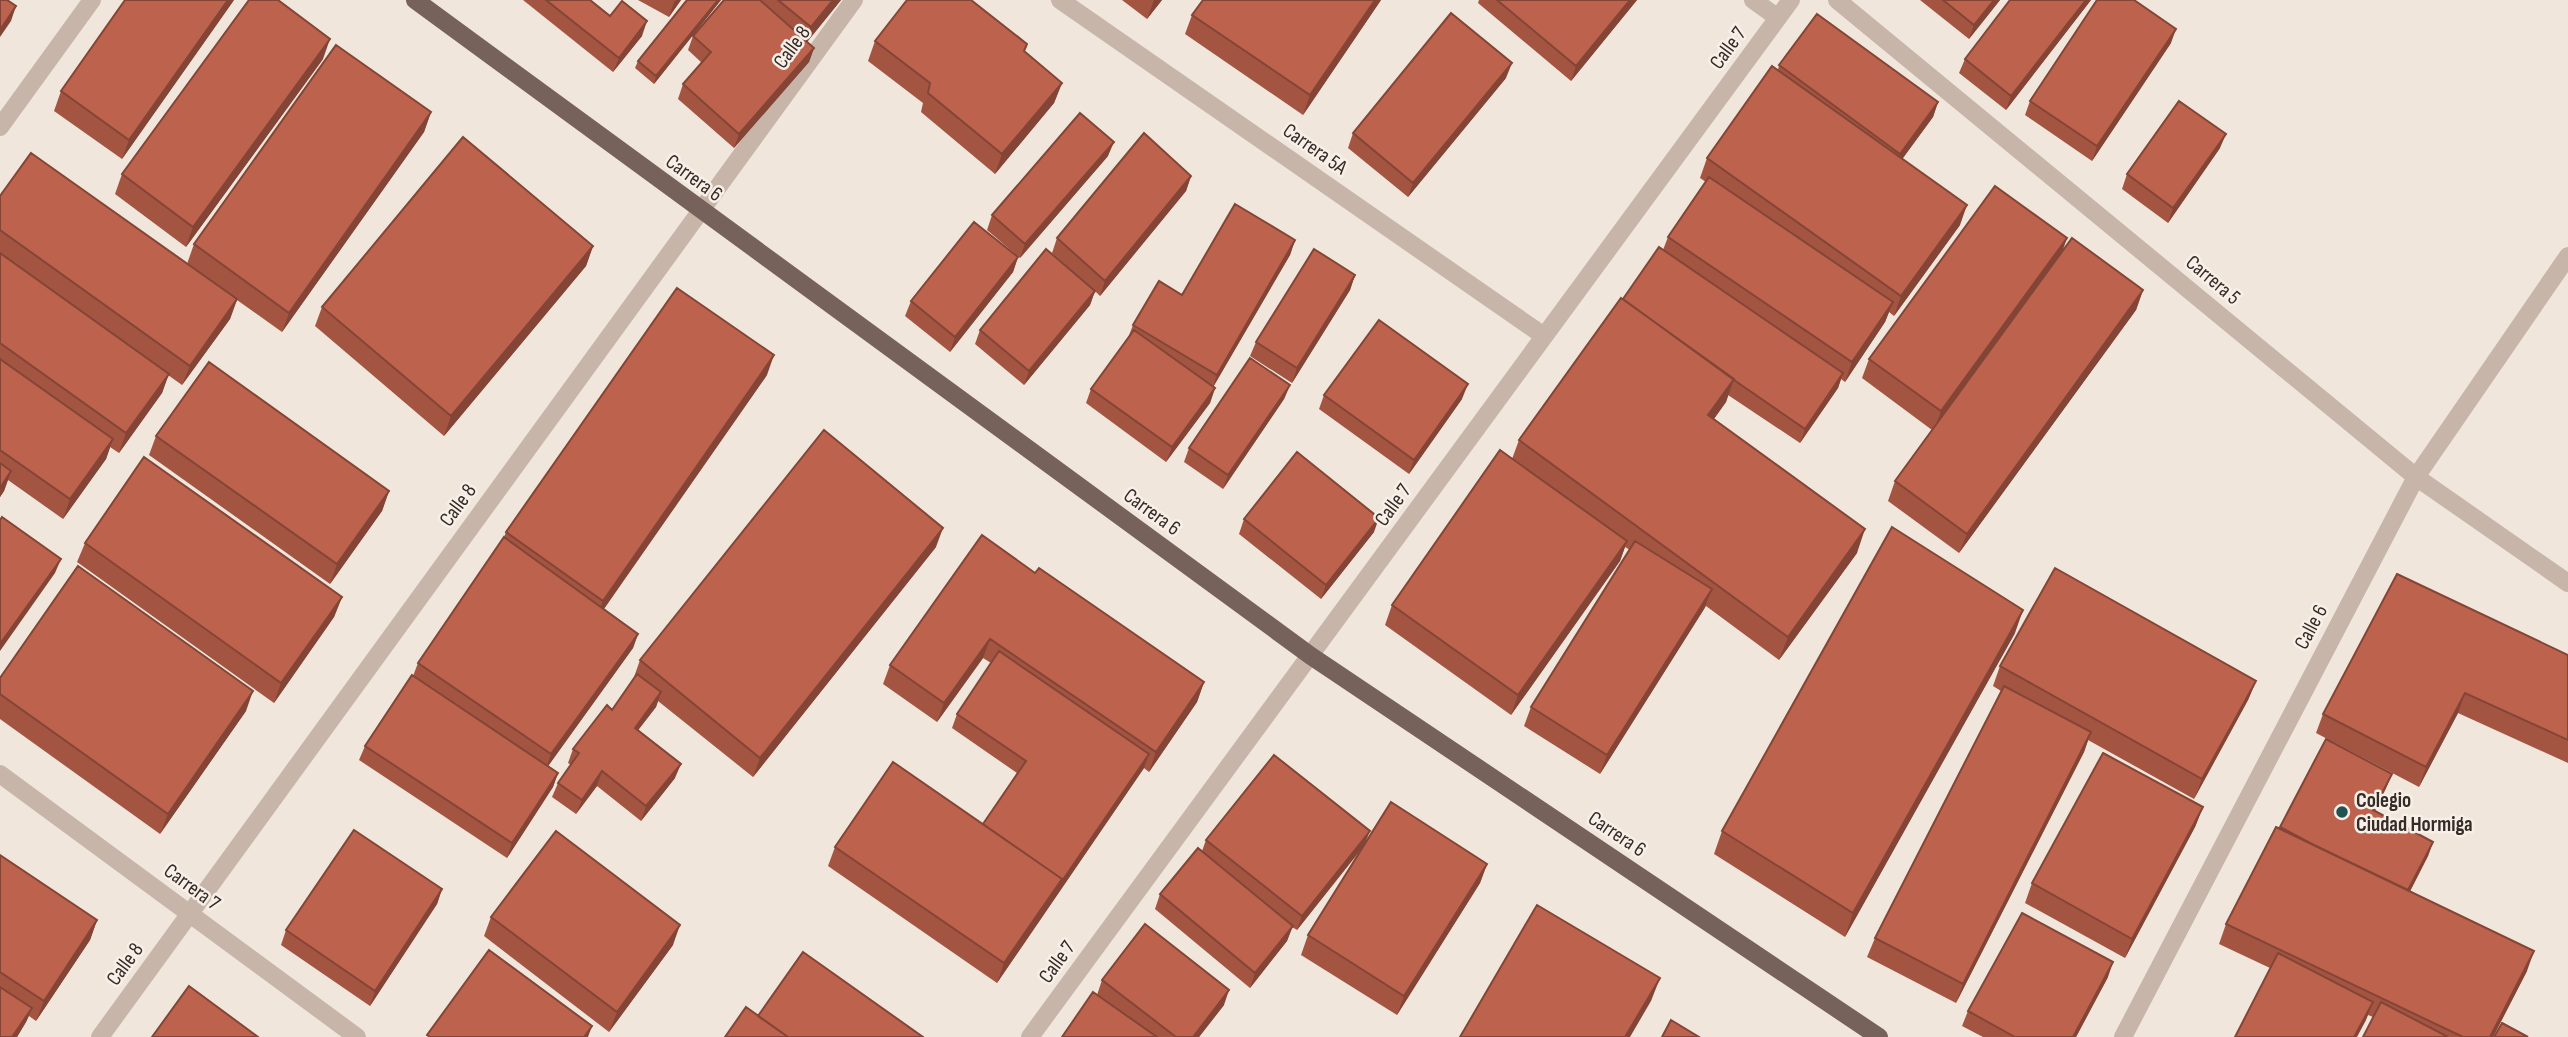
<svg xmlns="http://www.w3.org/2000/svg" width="2568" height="1037" font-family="'Sofia Sans Condensed',sans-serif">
  <rect width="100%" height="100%" fill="#f0e6dc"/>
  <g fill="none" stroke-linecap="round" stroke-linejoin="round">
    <!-- minor -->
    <path stroke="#c7b5a9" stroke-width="18" d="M1060,0L1544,336
      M1753,0L1778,18
      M1837,0L2416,477L2568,583
      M0,127L92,0
      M0,774L357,1037
      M100,1037L854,0
      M1030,1037L1791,0
      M2123,1037L2416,477L2568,256"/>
    <!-- primary -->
    <path stroke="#76625a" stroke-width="18" d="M415,0L1311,656L1879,1037"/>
  </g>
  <!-- wall -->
  <path fill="#a35542" d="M234,0L122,159L54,111L61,91Z
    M523,0H590L610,16L642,36L613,72Z
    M638,0H681L669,17Z
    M687,0H721L654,84L635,68L638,61Z
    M724,0H841L807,42L814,48L809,62L734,148L678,99L683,84L702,63L688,50L693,36Z
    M1122,0H1162L1147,19Z
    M1381,0L1303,115L1185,34L1192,15Z
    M1479,0H1637L1571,81L1478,3Z
    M1920,0H2000L1969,39Z
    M2091,0L2006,110L1959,73L1965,59Z
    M875,41L1024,51L1062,83L1054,103L995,174L921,112L923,103L868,61Z
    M2171,43L2092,161L2025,115L2030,101Z
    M323,59L186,247L115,194L122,174Z
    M1779,65L1938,102L1933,117L1902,159L1960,225L1894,316L1889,312L1885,322L1845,382L1841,379L1838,388L1800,443L1728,395L1726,402L1714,419L1857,553L1779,660L1706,606L1600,774L1524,726L1531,707L1630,550L1625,547L1620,561L1511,715L1385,625L1392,605L1512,459L1519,440L1623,299L1663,250L1668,237L1706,182L1700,178L1707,158L1778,70Z
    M1506,78L1408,197L1348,148L1353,133Z
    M431,112L424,132L282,332L237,300L230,319L182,385L168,375L162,393L119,453L110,447L106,459L63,519L8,480L4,491L0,497V196L187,264L194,244Z
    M2220,148L2168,223L2122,189L2127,174Z
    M1108,156L1020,258L987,230L992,215Z
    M1191,176L1186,191L1100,296L1095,291L1090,305L1024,385L975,344L980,330L1083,281L1052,253L1057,238Z
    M2067,238L2062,251L2143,290L2136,310L1959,553L1888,501L1895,481L1932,430L1862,378L1869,359Z
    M1295,240L1290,255L1213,387L1215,388L1210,403L1166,462L1086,403L1091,389L1128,338L1133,325L1182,295Z
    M593,246L586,266L444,436L315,326L322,307Z
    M1018,257L1013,272L950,352L905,316L911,301Z
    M1355,275L1350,290L1292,383L1250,356L1256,342Z
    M767,375L604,609L638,634L633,648L548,766L558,773L553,787L507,858L359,760L365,746L413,676L418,663L504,537L506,532Z
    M1290,385L1284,399L1223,489L1184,462L1189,448Z
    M1324,395L1462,399L1409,474L1319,409Z
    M156,436L389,491L382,511L330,584L149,455Z
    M1244,519L1374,532L1321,599L1239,534Z
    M85,543L342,597L334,617L274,703L77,562Z
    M936,547L753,777L658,701L656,707L638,730L675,778L641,821L597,786L576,814L552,797L558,783L571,765L568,763L573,749L612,710L633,680L640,660Z
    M1035,573L1204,682L1197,702L1149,772L1144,768L997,983L828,866L835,847L983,824L1017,773L952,728L957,714L991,663L983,658L937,722L883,684L890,665Z
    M2015,633L1845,937L1714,854L1722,831Z
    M2568,655V763L2458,713L2419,787L2316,733L2323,714Z
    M2000,666L2256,681L2248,700L2194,799L2088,740L2084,752L1956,1003L1867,957L1875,938L2001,691L1993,686Z
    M0,678L246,711L160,834L0,719Z
    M2326,739L2392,774L2386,788L2375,811L2433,842L2428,856L2410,891L2527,971L2493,1037H2363L2373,1017L2368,1015L2365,1022L2270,968L2219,944L2226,924L2279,829Z
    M2203,807L2195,827L2125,958L2025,903L2032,883Z
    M1370,831L1364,845L1487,864L1480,883L1397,1015L1301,955L1308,935L1364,846L1297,930L1292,927L1287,941L1250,988L1155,909L1160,894L1202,851L1206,840Z
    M0,855L97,920L90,940L36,1021L29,1016L26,1022L17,1037H0Z
    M442,889L437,904L370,1006L281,945L286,930Z
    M491,917L673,945L609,1032L484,936Z
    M2108,977L2076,1037H1983L1962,1026L1968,1011Z
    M1102,980L1224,1005L1199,1037H1062L1097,995Z"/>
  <!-- shaded-wall -->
  <path fill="#844536" d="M228,0H234L122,159L129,140Z
    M676,0H681L669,17L674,2Z
    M718,0H721L654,84L656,76Z
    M833,0H841L803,47L811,27Z
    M1154,0H1162L1147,19Z
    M1375,0H1381L1303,115L1310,95Z
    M1630,0H1637L1571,81L1576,66Z
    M1994,0H2000L1969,39L1974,25Z
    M2086,0H2091L2006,110L2011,96Z
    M16,6L11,21L0,37V30Z
    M647,21L642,36L613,72L619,58Z
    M2176,29L2171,43L2092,161L2097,146Z
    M330,39L323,59L186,247L193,227Z
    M814,48L809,62L734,148L739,134Z
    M1512,63L1506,78L1408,197L1413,183Z
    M1062,83L1054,103L995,174L1002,154Z
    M1938,102L1933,117L1895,169L1900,154Z
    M431,112L424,132L282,332L289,313Z
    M2226,134L2220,148L2168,223L2173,208Z
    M1114,142L1108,156L1020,258L1025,244Z
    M1191,176L1186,191L1100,296L1105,281Z
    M1967,205L1960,225L1894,316L1901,296Z
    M2067,238L2060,258L1934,431L1941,411Z
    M1295,240L1290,255L1212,389L1217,375Z
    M593,246L586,266L444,436L451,416Z
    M1018,257L1013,272L950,352L955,337Z
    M1355,275L1350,290L1292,383L1297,368Z
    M2143,290L2136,310L1959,553L1967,534Z
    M1095,291L1090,305L1024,385L1029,371Z
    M237,299L230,319L182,385L190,366Z
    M1893,302L1885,322L1845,382L1852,362Z
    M774,355L767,375L596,620L603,601Z
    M1843,373L1838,388L1800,443L1805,429Z
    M169,374L162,393L119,453L126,433Z
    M1734,379L1726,402L1700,438L1708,415Z
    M1468,384L1462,399L1409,474L1414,460Z
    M1290,385L1284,399L1223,489L1228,475Z
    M1215,388L1210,403L1166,462L1172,447Z
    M113,439L106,459L63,519L70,499Z
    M11,471L4,491L0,497V488Z
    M389,491L382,511L330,584L337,564Z
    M1379,518L1374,532L1321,599L1326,585Z
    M943,528L936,547L753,777L760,758Z
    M1865,529L1857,553L1779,660L1788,637Z
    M1627,541L1620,561L1511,715L1518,695Z
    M61,559L55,573L0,651V644Z
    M1712,589L1704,609L1600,774L1607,755Z
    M342,597L334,617L274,703L281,683Z
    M2023,610L2015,633L1845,937L1853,913Z
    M638,634L633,648L546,769L551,754Z
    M990,639L983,658L937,722L944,703Z
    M2256,681L2248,700L2194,799L2202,779Z
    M1204,682L1197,702L1149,772L1156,752Z
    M253,691L246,711L160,834L168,814Z
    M661,692L656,707L629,742L635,728Z
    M2465,693L2458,713L2419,787L2426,767Z
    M2091,732L2084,752L1956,1003L1963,984Z
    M1149,754L1144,768L997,983L1004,963Z
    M681,764L675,778L641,821L646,806Z
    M602,771L597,786L576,814L582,800Z
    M558,773L553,787L507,858L512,843Z
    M2392,774L2386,788L2368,824L2373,810Z
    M2203,807L2195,827L2125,958L2132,939Z
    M1370,831L1364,845L1297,930L1302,916Z
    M2433,842L2428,856L2401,909L2406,894Z
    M1487,864L1480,883L1397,1015L1404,996Z
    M442,889L437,904L370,1006L375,991Z
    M97,920L90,940L36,1021L44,1001Z
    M680,925L673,945L609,1032L617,1012Z
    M1293,926L1287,941L1250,988L1255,973Z
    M2534,951L2527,971L2493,1037H2490Z
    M2113,962L2108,977L2076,1037H2073Z
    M1660,978L1651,1001L1630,1037H1625Z
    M1229,990L1224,1005L1199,1037H1193Z
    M2373,1002L2365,1022L2357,1037H2354Z
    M32,1008L26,1022L17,1037H12Z
    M592,1026L588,1037H584Z"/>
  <!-- building -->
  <path fill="#bd634d" stroke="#844536" stroke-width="2" d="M0,0H7L16,6L0,30Z
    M125,0H228L129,140L61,91Z
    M249,0H278L330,39L193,227L122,174Z
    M546,0H590L610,16L622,1L647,21L619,58Z
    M687,0H718L656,76L638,61Z
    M724,0H760L814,48L739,134L683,84L711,52L693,36Z
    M778,0H833L811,27Z
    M907,0H971L1027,44L1024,51L1062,83L1002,154L928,93L930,83L875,41Z
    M1203,0H1375L1310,95L1192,15Z
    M1497,0H1630L1576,66Z
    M1943,0H1994L1974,25Z
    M2010,0H2086L2011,96L1965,59Z
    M2097,0H2134L2176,29L2097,146L2030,101Z
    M1451,13L1512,63L1413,183L1353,133Z
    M1817,14L1938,102L1900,154L1779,65Z
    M336,45L431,112L289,313L194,244Z
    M1772,66L1967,205L1901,296L1707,158Z
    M2179,101L2226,134L2173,208L2127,174Z
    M1080,113L1114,142L1025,244L992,215Z
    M1144,133L1191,176L1105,281L1057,238Z
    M463,137L593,246L451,416L322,307Z
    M31,153L237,299L190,366L0,230V196Z
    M1709,177L1893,302L1852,362L1668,237Z
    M1995,186L2067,238L1941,411L1869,359Z
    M1235,204L1295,240L1217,375L1133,325L1159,281L1182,295Z
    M974,222L1018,257L955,337L911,301Z
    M2072,238L2143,290L1967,534L1895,481Z
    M1659,247L1843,373L1805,429L1734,380L1623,299Z
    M1046,249L1095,291L1029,371L980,330Z
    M1314,249L1355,275L1297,368L1256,342Z
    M0,253L169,374L126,433L0,343Z
    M677,288L774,355L603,601L506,532Z
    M1621,298L1734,379L1708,415L1865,529L1788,637L1519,440Z
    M1379,320L1468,384L1414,460L1324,395Z
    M1134,330L1215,388L1172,447L1091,389Z
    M1250,358L1290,385L1228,475L1189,448Z
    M0,359L113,439L70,499L0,450Z
    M209,362L389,491L337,564L156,436Z
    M824,430L943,528L760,758L640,660Z
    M1500,450L1627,541L1518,695L1392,605Z
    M1297,452L1379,518L1326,585L1244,519Z
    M144,457L342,597L281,683L85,543Z
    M0,463L11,471L0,488Z
    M2,517L61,559L0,644V520Z
    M1892,527L2023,610L1853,913L1722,831Z
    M982,535L1035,573L1039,568L1204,682L1156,752L990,639L944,703L890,665Z
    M504,537L638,634L551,754L418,663Z
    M1635,541L1712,589L1607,755L1531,707Z
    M78,566L253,691L168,814L0,694V678Z
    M2055,568L2256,681L2202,779L2000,666Z
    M2397,574L2568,655V740L2465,693L2426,767L2323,714Z
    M999,651L1149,754L1060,884L1062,879L983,824L1026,761L957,714Z
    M637,674L661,692L635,728L681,764L646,806L602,771L582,800L558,783L579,753L573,749L607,705L612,710Z
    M412,675L558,773L512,843L365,746Z
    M2004,686L2091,732L1963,984L1875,938Z
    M2326,739L2392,774L2373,810L2433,842L2408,890L2314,845L2280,827Z
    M2103,753L2203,807L2132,939L2032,883Z
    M1274,755L1370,831L1302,916L1206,840Z
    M893,762L1062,879L1004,963L835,847Z
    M1391,802L1487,864L1404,996L1308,935Z
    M2276,827L2534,951L2490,1037H2463L2226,924Z
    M354,830L442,889L375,991L286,930Z
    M556,831L680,925L617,1012L491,917Z
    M1198,848L1293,926L1255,973L1160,894Z
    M0,855L97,920L44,1001L0,972Z
    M1537,905L1660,978L1625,1037H1460Z
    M2022,913L2113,962L2073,1037H2015L1968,1011Z
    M1145,924L1229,990L1193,1037H1176L1102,980Z
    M489,950L592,1026L584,1037H430L427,1035Z
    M803,952L923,1037H788L758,1016Z
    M2278,953L2373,1002L2354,1037H2235Z
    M189,986L258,1037H152Z
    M0,987L32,1008L12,1037H0Z
    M1093,992L1157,1037H1062Z
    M2381,1002L2448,1037H2363Z
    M746,1007L788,1037H725Z
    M1671,1020L1699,1037H1662Z
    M2502,1023L2528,1037H2494Z"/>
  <!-- markers -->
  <circle fill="#215353" stroke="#f8f0e8" stroke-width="2.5" cx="2342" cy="812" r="7"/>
  <g text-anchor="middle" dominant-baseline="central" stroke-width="5" stroke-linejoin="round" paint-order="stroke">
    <!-- street labels -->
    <g font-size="21" fill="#352c28" stroke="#f8f0e8">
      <text transform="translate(792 47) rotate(-54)">Calle 8</text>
      <text transform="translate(1728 48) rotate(-54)">Calle 7</text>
      <text transform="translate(1315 149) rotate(35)">Carrera 5A</text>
      <text transform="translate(694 178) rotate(36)">Carrera 6</text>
      <text transform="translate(2213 280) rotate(40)">Carrera 5</text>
      <text transform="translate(458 505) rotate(-54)">Calle 8</text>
      <text transform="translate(1393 505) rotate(-54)">Calle 7</text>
      <text transform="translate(1152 512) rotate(36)">Carrera 6</text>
      <text transform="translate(2311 627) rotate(-62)">Calle 6</text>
      <text transform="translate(1617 834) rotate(34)">Carrera 6</text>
      <text transform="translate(192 887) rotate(36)">Carrera 7</text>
      <text transform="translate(1057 962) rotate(-54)">Calle 7</text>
      <text transform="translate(125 964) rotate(-54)">Calle 8</text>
    </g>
    <!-- poi labels -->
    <g font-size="21" font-weight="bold" fill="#352c28" stroke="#f8f0e8" text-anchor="start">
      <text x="2356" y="800">Colegio<tspan x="2356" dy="24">Ciudad Hormiga</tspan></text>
    </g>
  </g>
</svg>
